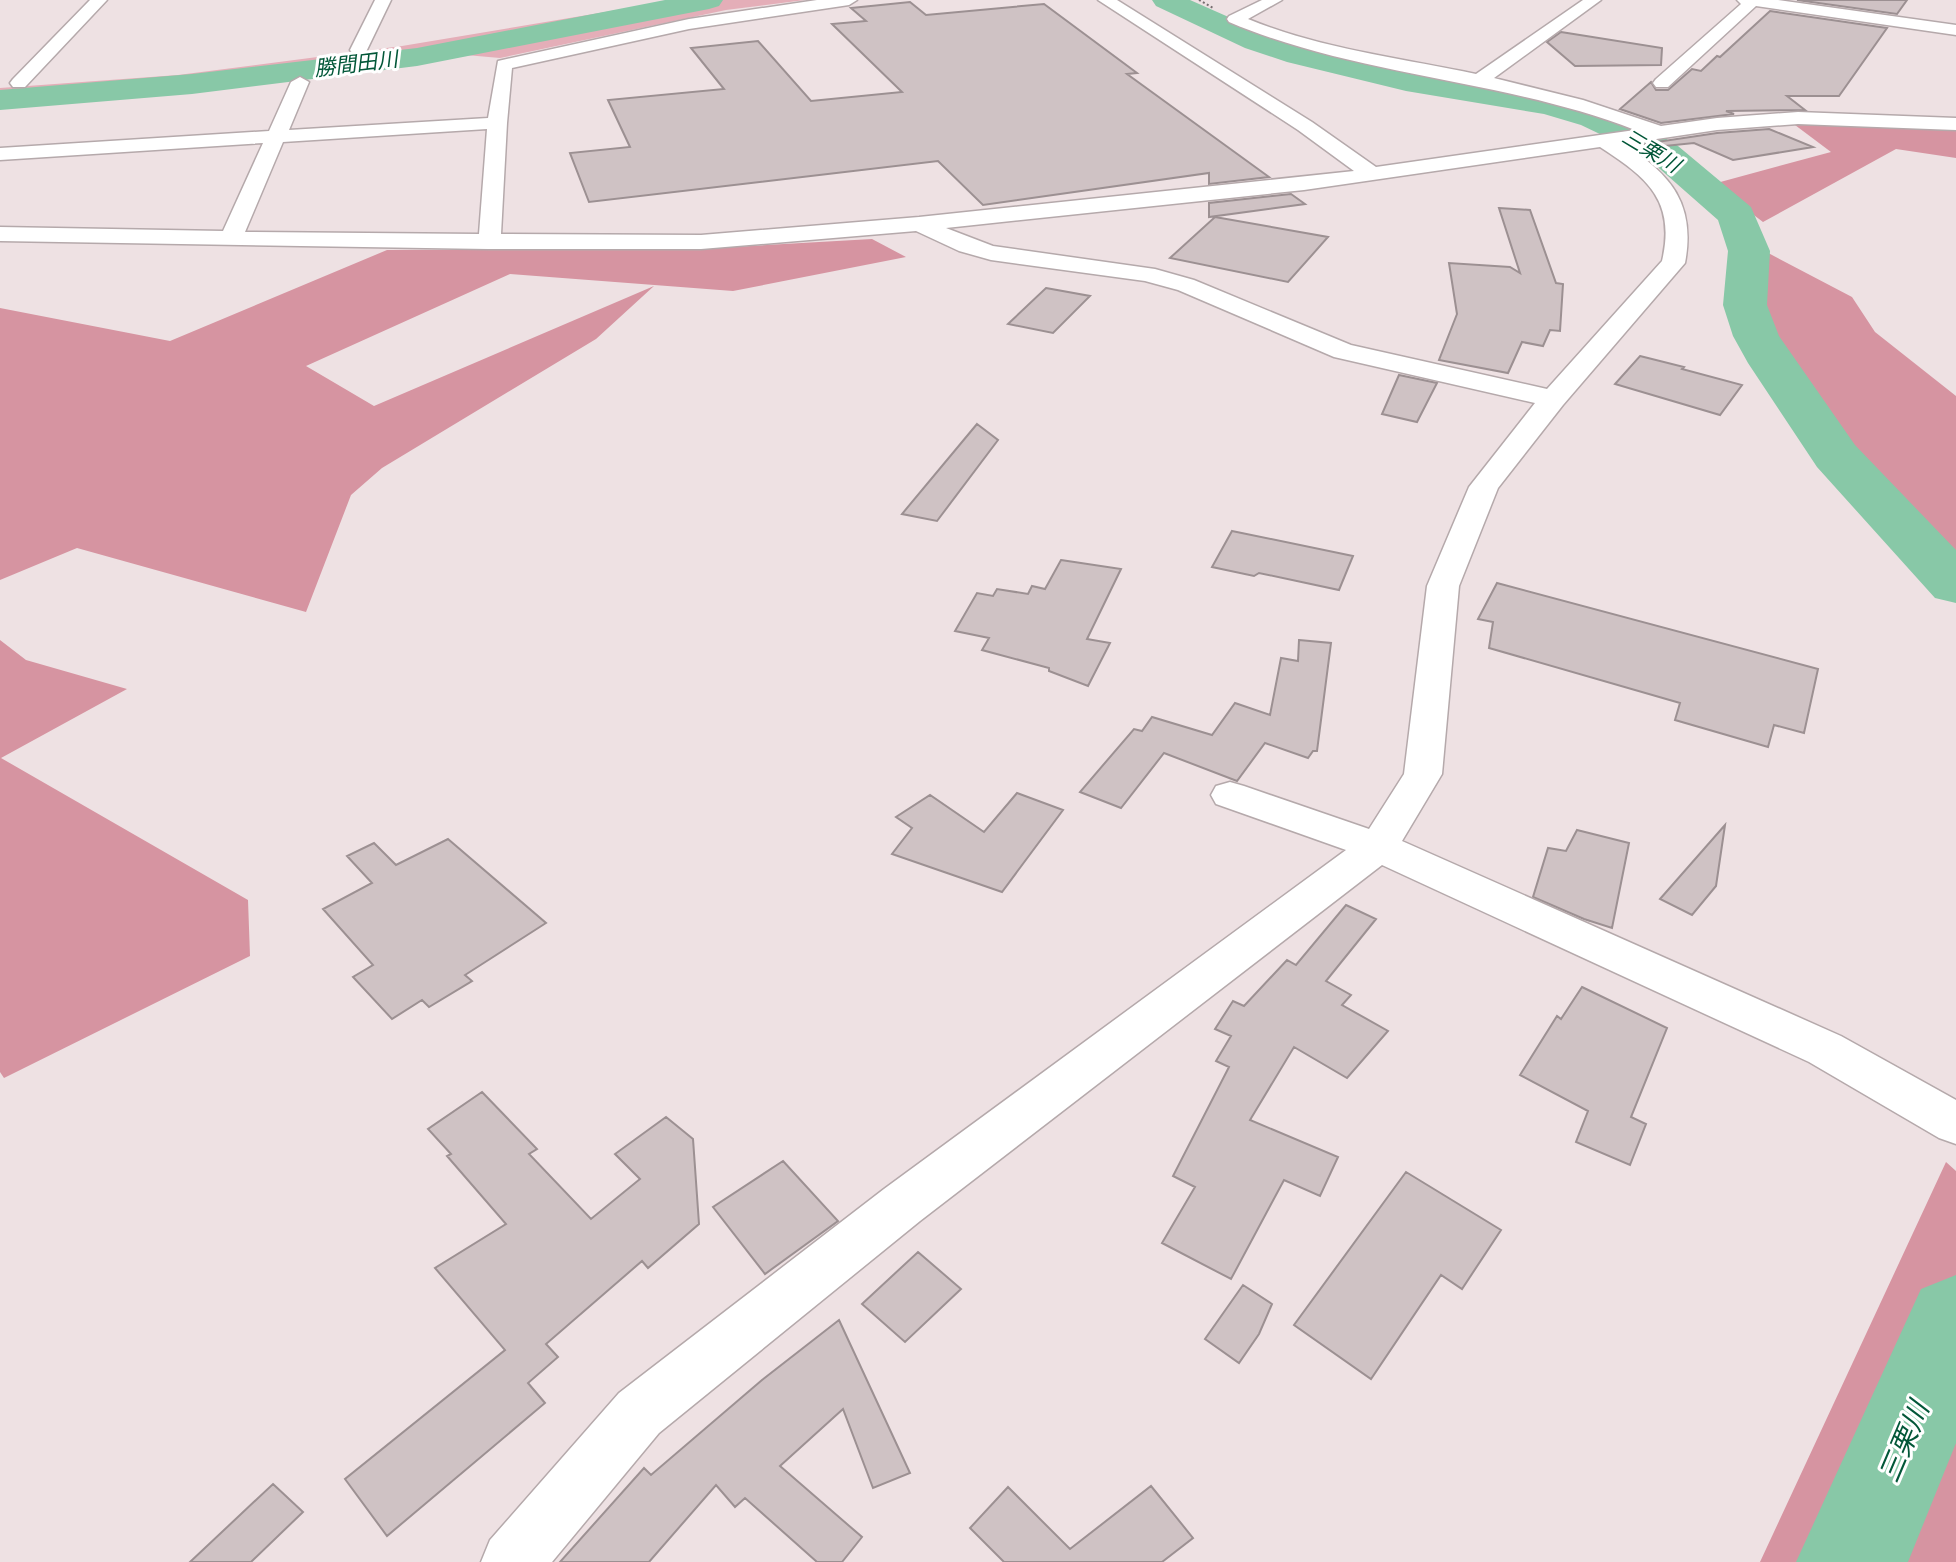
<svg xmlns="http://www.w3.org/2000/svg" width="1956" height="1562" font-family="'Times New Roman','Noto Sans JP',serif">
  <rect width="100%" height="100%" fill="#eee1e3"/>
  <!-- green -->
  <path fill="#e4aeb8" d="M677,0H805L726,10L500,58L466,55L284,81L0,105V88L178,75L402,46Z"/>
  <!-- forest -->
  <path fill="#d694a1" d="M1791,122L1956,129V158L1896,149L1763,222L1713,184L1831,152Z
    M872,239L906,257L733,291L510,274L306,366L374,406L654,286L596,339L382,468L351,495L306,612L77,548L0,580V308L170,341L387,250L696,249Z
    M1753,245L1852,297L1875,332L1956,396V579L1870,493L1752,343Z
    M0,640L26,660L127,689L1,758L248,900L250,956L4,1078L0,1072Z
    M1946,1162L1956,1171V1562H1760Z"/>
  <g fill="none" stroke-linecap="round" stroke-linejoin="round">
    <!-- river -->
    <path fill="#88c8a7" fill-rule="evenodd" d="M665,0H723L719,6L709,9L417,66L192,94L0,110V90L192,74L417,48Z
      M1152,0H1190L1267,34L1308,48L1406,71L1549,95L1605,111L1653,131L1678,146L1751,207L1770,251L1767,305L1779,336L1855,445L1956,550V603L1935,598L1817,467L1748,363L1733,336L1723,305L1728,251L1718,220L1652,162L1627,147L1581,125L1544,114L1406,91L1287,62L1245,48L1156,6Z
      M1956,1275V1443L1908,1562H1796L1921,1289Z"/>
  </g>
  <!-- building -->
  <path fill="#cfc2c4" stroke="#9c9092" stroke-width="2" d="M1797,0H1907L1897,14Z
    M910,2L926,15L1044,4L1137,73L1127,74L1269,177L1209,184V173L983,205L938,161L589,202L570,153L630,147L608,100L724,89L691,48L758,41L811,101L902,92L832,24L866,21L851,8Z
    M1770,11L1887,28L1839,96H1787L1805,110L1726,111L1734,114L1661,123L1620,109L1651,82L1656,90H1668L1692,69L1701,71L1717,56L1720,57Z
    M1561,32L1662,48L1661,65L1575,66L1547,42Z
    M1769,129L1813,147L1733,160L1694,143L1635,149L1630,146L1717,133Z
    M1291,194L1305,204L1209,217V203Z
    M1499,208L1530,210L1556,283L1563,284L1560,331L1550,330L1543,346L1522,342L1508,373L1439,360L1457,314L1449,263L1510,267L1520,273Z
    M1215,217L1328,237L1288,282L1170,258Z
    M1046,288L1090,296L1053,333L1008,324Z
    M1640,356L1684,367L1682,369L1742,385L1720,415L1615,384Z
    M1399,375L1437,383L1417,422L1382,414Z
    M977,424L998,440L937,521L902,514Z
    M1232,531L1353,556L1339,590L1259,573L1254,576L1212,567Z
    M1061,560L1121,569L1087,639L1110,643L1088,686L1049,671V668L982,650L989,638L955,631L977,593L993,596L997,589L1028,594L1032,586L1045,589Z
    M1497,583L1818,669L1804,733L1774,725L1768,747L1675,720L1680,703L1489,648L1493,622L1478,619Z
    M1299,640L1331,643L1317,751H1313L1308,758L1265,743L1237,781L1164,753L1121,808L1080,792L1134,729L1142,731L1152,717L1212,735L1235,703L1270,715L1281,658L1298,661Z
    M1017,793L1063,810L1002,892L892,854L912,828L896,817L930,795L984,832Z
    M1725,825L1716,886L1692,915L1660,899Z
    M1577,830L1629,843L1612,928L1584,919L1533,897L1548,848L1566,851Z
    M448,839L546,923L465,975L472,981L429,1007L422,1000L392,1019L353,977L373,965L323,909L372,883L347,856L374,843L396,865Z
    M1346,905L1376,919L1326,981L1351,995L1342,1005L1388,1031L1347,1078L1294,1047L1250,1120L1338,1157L1320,1196L1284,1180L1231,1279L1162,1243L1195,1187L1173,1176L1229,1067L1216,1061L1231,1036L1215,1029L1233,1001L1244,1006L1287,960L1296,965Z
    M1582,987L1667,1028L1631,1117L1646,1124L1630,1165L1576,1142L1588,1111L1520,1075L1557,1016L1561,1019Z
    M482,1092L537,1149L529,1154L591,1219L640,1179L615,1154L666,1117L693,1139L699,1224L648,1268L642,1261L546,1344L558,1357L528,1383L545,1403L387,1536L345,1479L505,1350L435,1268L506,1224L447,1156L451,1154L428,1129Z
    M783,1161L838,1221L765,1274L713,1207Z
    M1406,1172L1501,1230L1462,1289L1441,1275L1371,1379L1294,1325Z
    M918,1252L961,1289L905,1342L862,1304Z
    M1243,1285L1272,1304L1259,1334L1239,1363L1205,1339Z
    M839,1320L910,1473L873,1488L843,1409L780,1466L862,1537L842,1562H817L745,1498L735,1507L716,1485L649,1562H560L644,1468L651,1475L762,1380Z
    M273,1484L303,1512L251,1562H190Z
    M1151,1486L1193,1538L1162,1562H1004L970,1528L1008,1487L1070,1549Z"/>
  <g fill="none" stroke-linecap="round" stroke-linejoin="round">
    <!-- minor casing -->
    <g stroke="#b5a9ab" stroke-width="3">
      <path id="minor" d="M90,0H107L25,87H13L10,83L13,79Z
        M375,0H391L365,54H353L350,50Z
        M817,0H857L849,5L689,29L512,68L507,123L501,234L701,235L919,217L1354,171L1298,130L1098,0H1117L1312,122L1376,167L1635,130C1504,79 1359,77 1229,22L1227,19L1229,16L1262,0H1282L1248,19C1321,49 1400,58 1476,74L1583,0H1601L1494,78L1583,100L1661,126L1717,118L1798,112L1956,118V130L1798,124L1717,130L1623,144C1671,174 1696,204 1685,263L1563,405L1498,488L1459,586L1442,774L1402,841L1841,1036L1956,1100V1144L1939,1138L1809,1062L1382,865L920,1221L659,1433L552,1562H481L490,1540L619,1393L884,1189L1346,850L1216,804L1211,795L1216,786L1230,782L1244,786L1369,829L1404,774L1427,586L1469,487L1535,403L1334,357L1178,290L1145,281L991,260L959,251L916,231L701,249H488L0,241V227L223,231L263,143L0,160V148L269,131L291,82L300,77L309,82L289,130L488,118L498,61L689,19ZM487,129L479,234L245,232L283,142ZM1600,147C1648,178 1676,201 1662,261L1547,389L1351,345L1194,280L1155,269L993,246L946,228L1304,190Z
        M1737,0H1778L1956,25V35L1756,6L1668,87H1656L1653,83L1656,79L1741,4Z"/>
    </g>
    <!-- path -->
    <path stroke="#766d6f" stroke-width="2" stroke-dasharray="2 2.5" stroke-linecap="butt" d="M1199,0L1213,8"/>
    <!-- minor -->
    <use href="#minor" fill="#fff" fill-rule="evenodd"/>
  </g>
  <g text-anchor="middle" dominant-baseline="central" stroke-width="6" stroke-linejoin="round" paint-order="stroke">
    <!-- far-water labels -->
    <g font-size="21" font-style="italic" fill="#025738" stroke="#fff">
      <text transform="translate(356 64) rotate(-7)">勝間田川</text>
      <text transform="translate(1651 151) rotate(31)">三栗川</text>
    </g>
    <!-- near-water labels -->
    <g font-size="28" font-style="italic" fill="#025738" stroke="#fff">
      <text transform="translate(1904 1442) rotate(-67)">三栗川</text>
    </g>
  </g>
</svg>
